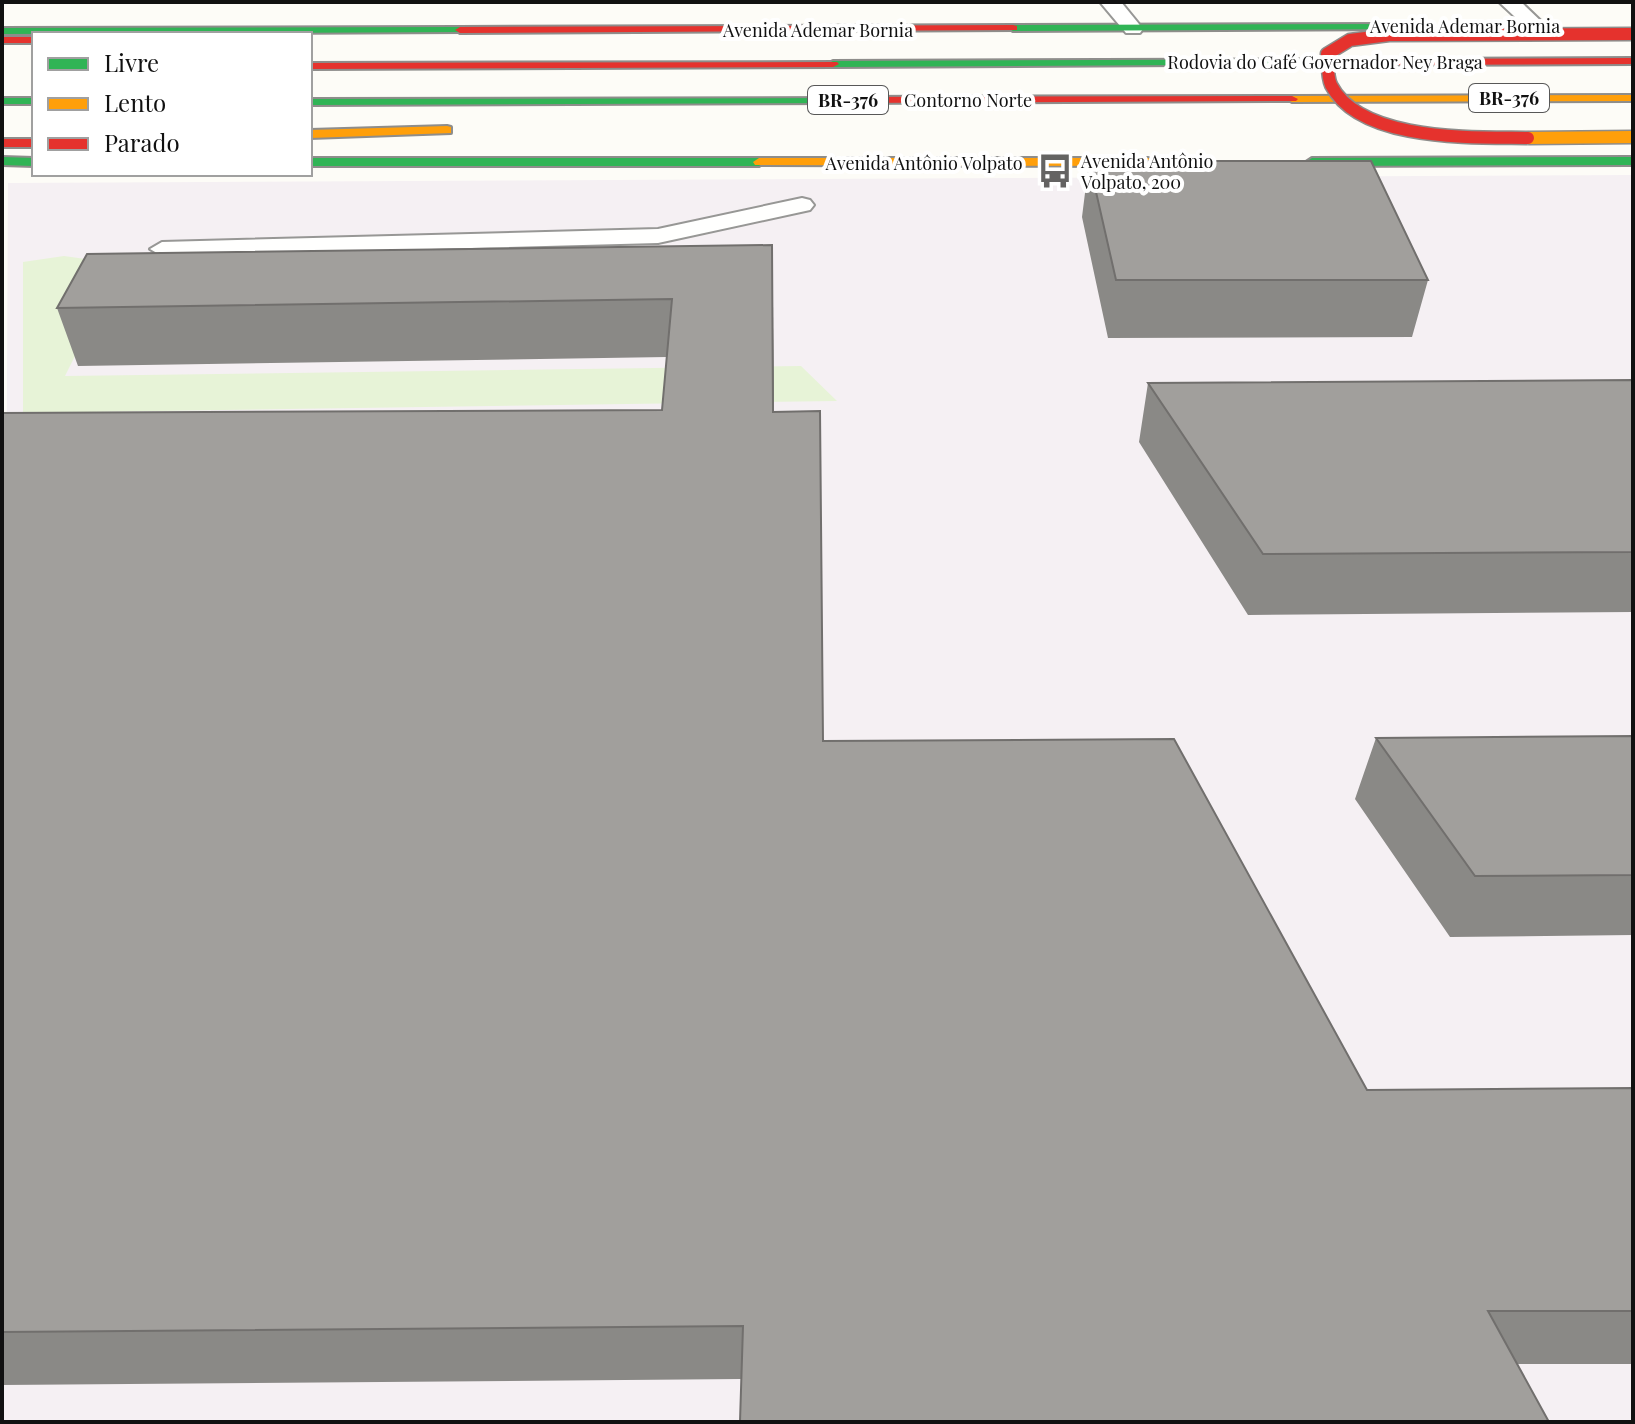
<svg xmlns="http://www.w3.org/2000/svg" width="1635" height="1424" font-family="'Playfair Display',serif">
  <rect width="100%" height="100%" fill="#fdfcf7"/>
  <!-- industrial -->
  <path fill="#f5f0f3" d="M1633,175V1422H2L8,183Z"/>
  <!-- green -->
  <path fill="#e7f3d7" d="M64,256L121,264L65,376L801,366L837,401L23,413V262Z"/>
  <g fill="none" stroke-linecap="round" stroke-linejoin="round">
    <!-- lane casing -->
    <g stroke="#979795" stroke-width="4">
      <path id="lane" d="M1100,2H1121L1143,29L1140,33H1126Z
        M1499,2H1521L1545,25L1542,29H1528Z
        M802,198L810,200L814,205L810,210L658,243L162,256L150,249L162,242L658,229Z"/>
    </g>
    <!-- fast casing -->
    <g stroke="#8e8d8b" stroke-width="4">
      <path id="fast" d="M1404,24L1409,27L1408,29L1013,31L1008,28L1013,25Z
        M460,27L465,30L464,32L2,34V28Z
        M1378,59L1382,60V64L833,67L827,64L833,61Z
        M2,98H34V104H2Z
        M846,98L848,100L842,103L310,105V99Z
        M2,157L34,158V166L2,165Z
        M1633,157V165L1312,166L1306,162L1312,158Z
        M310,158H759L765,162L759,166H310Z"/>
    </g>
    <!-- slow casing -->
    <g stroke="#8e8d8b" stroke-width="4">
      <path id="slow" d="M1633,95V101L1292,102L1286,99L1292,96Z
        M447,126L451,127V133L310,138V130Z
        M759,158H1148L1154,162L1148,166L755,165L753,162Z"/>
    </g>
    <!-- jam casing -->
    <g stroke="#8e8d8b" stroke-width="4">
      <path id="jam" d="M1013,25L1017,26V30L460,33L455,30L460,27Z
        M2,37H34V43H2Z
        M1633,58V64L1378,65L1372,62L1378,59Z
        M837,62L839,64L833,67L310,69V63Z
        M1292,96L1298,99L1296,101L842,103L836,100L842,97Z
        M2,139H34V147H2Z"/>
    </g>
    <!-- lane -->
    <use href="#lane" fill="#fffffe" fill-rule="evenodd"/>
    <!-- fast -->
    <use href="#fast" fill="#30b455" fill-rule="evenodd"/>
    <!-- slow -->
    <use href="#slow" fill="#ff9f0a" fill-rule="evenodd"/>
    <!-- jam -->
    <use href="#jam" fill="#e5322d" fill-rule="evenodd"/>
    <!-- slow-bridge casing -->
    <g stroke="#8e8d8b" stroke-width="15" stroke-linecap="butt">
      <path id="slow-bridge" d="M1528,138L1633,137"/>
    </g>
    <!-- jam-bridge casing -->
    <g stroke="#8e8d8b" stroke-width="15" stroke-linecap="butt">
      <path id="jam-bridge" d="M1528,138C1473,137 1360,142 1331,85C1327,76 1328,63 1327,54L1350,40L1389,35L1633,34"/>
    </g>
    <!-- slow-bridge -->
    <use href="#slow-bridge" stroke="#ff9f0a" stroke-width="12"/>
    <!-- jam-bridge -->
    <use href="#jam-bridge" stroke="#e5322d" stroke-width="12"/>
  </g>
  <!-- wall -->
  <path fill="#8a8986" d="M1089,161L1428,280L1412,337L1108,338L1082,217Z
    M772,245L774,412L823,741L1367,1090L1633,1088V1364H1517L741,1379L2,1385V413L662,410L667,357L78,366L57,308Z
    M1633,380V612L1248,615L1139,442L1148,383Z
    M1633,736V935L1450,937L1355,799L1376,738Z"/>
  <!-- shaded-wall -->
  <path fill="#716f6d" d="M772,245L773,302L774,471L773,412Z"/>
  <!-- building -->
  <path fill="#a19f9c" stroke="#716f6d" stroke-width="2" d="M1089,161H1371L1428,280H1116Z
    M772,245L773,412L820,411L823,741L1174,739L1367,1090L1633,1088V1311H1488L1549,1422H740L743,1326L2,1332V413L662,410L672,299L57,308L87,254Z
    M1633,380V552L1263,554L1148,383Z
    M1633,736V875L1475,876L1376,738Z"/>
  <!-- icons -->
  <defs>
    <g id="bus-bare" transform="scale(2.76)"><path d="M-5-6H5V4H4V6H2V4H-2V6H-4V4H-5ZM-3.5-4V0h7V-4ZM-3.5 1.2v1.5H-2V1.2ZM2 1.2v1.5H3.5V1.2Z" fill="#646362" stroke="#fff" stroke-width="2.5" paint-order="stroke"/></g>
  </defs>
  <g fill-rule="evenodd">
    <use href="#bus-bare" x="1055" y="171"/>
  </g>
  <g text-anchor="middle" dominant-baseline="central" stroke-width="8" stroke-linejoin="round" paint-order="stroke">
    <!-- far-street labels -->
    <g font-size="18" fill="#111" stroke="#fff">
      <text x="1465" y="26">Avenida Ademar Bornia</text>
      <text x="818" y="30">Avenida Ademar Bornia</text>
      <text x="1325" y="62">Rodovia do Café Governador Ney Braga</text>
      <text x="968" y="100">Contorno Norte</text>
      <text x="924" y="163">Avenida Antônio Volpato</text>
    </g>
    <!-- shield labels -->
    <g fill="#fff" stroke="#585858" stroke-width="2">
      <rect x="1469" y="84" width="80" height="28" rx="6"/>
      <rect x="808" y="86" width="80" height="28" rx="6"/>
    </g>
    <g font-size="18" font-weight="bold" fill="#111">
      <text x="1509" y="98">BR-376</text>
      <text x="848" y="100">BR-376</text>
    </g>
    <!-- far-poi labels -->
    <g font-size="18" fill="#111" stroke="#fff" text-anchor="start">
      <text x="1081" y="161">Avenida Antônio<tspan x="1081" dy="21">Volpato, 200</tspan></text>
    </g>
  </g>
  <!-- border -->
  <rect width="1635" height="1424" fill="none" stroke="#111111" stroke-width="8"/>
  <!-- legend -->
  <rect x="32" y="32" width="280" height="144" fill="#ffffff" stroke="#a0a0a0" stroke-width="2"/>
  <rect x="48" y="58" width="40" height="12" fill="#30b455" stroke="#a0a0a0" stroke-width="2"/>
  <text x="104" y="72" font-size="24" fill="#111111">Livre</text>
  <rect x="48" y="98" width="40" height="12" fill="#ff9f0a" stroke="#a0a0a0" stroke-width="2"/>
  <text x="104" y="112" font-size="24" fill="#111111">Lento</text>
  <rect x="48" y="138" width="40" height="12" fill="#e5322d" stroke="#a0a0a0" stroke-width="2"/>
  <text x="104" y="152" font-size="24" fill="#111111">Parado</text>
</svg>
